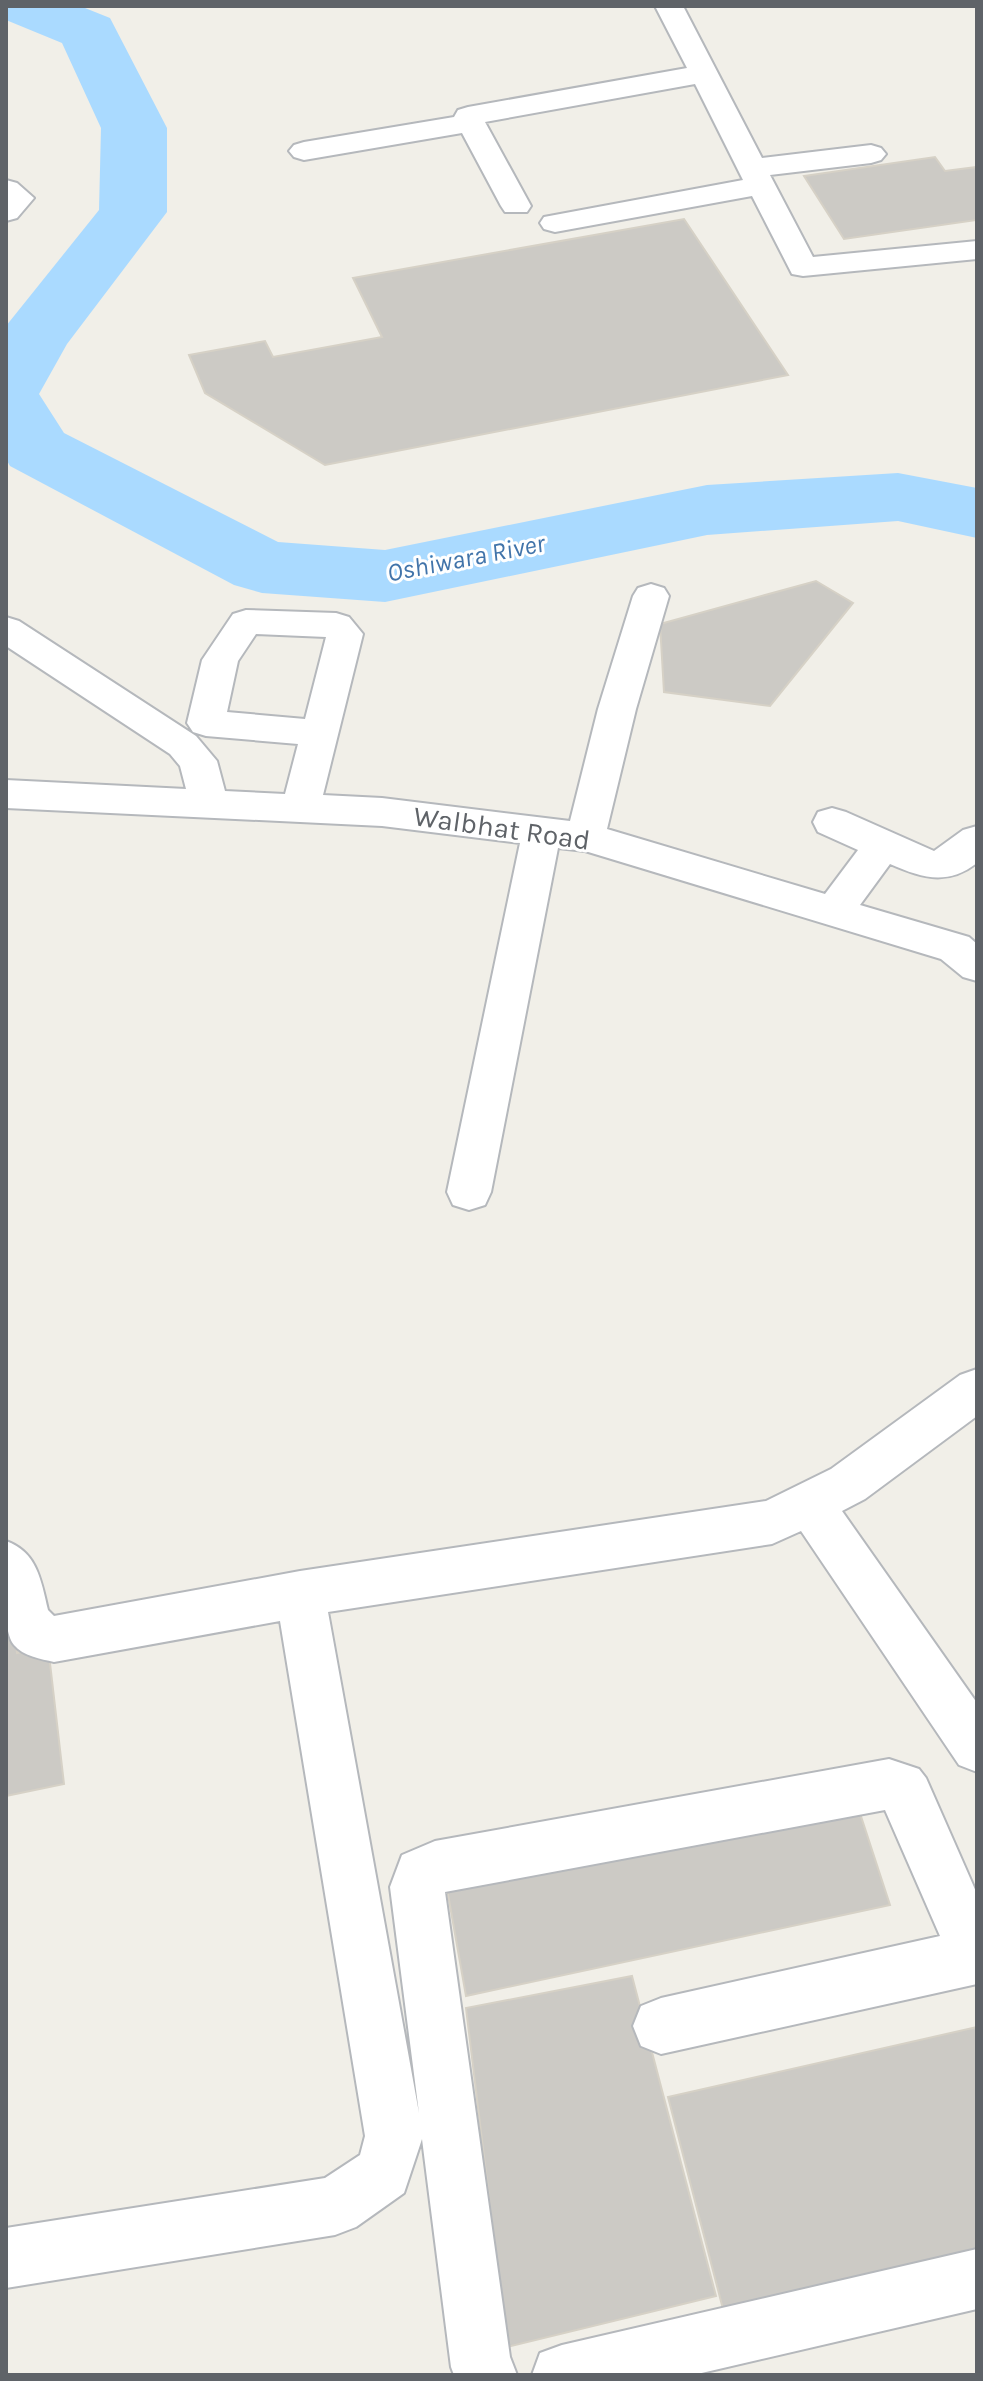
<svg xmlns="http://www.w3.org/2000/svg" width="983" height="2381" font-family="Karla,sans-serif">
  <rect width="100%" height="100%" fill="#f1efe8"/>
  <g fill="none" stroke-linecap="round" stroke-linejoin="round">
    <!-- river -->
    <path fill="#aadaff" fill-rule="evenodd" d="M6,6H80L110,18L167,128V212L67,344L39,394L64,433L278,542L385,550L707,485L898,473L977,488V538L898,521L707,535L385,602L262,593L234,585L10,466L6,459V326L99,210L101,128L62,43L6,20Z"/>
  </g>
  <!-- building -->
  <path fill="#cccac5" stroke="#d6d1c6" stroke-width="2" d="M935,157L945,171L977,167V220L844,239L804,176Z
    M684,219L788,375L325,465L205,393L189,355L265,341L273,357L382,337L353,278Z
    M816,581L853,603L770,706L664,692L660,624Z
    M12,1601L17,1653L48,1646L64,1784L6,1796V1602Z
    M856,1801L890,1905L466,1996L446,1883Z
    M632,1976L716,2296L507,2347L466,2008Z
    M977,2027V2251L724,2313L668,2097Z"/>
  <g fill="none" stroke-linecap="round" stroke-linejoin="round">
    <!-- minor casing -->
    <g stroke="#b5b8bc" stroke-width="4">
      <path id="minor" d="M655,6H683L762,158L871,145L881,148L886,154L881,160L871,163L770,175L813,257L977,241V259L803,276L792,274L752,196L555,232L544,229L540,223L544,217L743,180L695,84L485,122L531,206L527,212H505L501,206L462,133L304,160L294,157L289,151L294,145L304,142L454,117L458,110L468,107L687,68Z
        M6,180L17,183L34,198L17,218L6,221Z
        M651,584L664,588L669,596L636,709L607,829L825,894L858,850L818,832L813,822L818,812L832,808L846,812L934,851L963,830L977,826V863C947,886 922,878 890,864L860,905L969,937L977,944V981L963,977L941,959L585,851L558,848L491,1192L485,1205L469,1210L453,1205L447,1192L520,843L382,826L6,808V780L186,789L180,766L170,754L6,646V617L19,621L196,736L217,761L225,791L285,794L298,744L206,736L193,732L187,723L202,660L233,614L246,610L336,613L349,617L363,634L323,795L382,798L570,821L598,709L633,596L638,588ZM256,634L326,637L305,719L227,712L238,661Z
        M977,1369V1416L865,1499L842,1511L977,1703V1772L959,1765L801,1531L772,1544L328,1612L419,2113L390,1887L402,1855L435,1841L889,1759L919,1769L926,1778L977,1894V1984L661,2054L641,2046L633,2026L641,2006L661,1998L940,1936L885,1810L445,1892L510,2357L517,2375H454L451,2367L422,2139L404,2193L356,2227L335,2235L6,2288V2228L325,2178L360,2155L365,2136L280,1621L54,1662C41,1659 23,1656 14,1645C0,1628 6,1565 6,1541C37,1552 41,1580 48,1610L54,1616L300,1571L766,1501L831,1469L960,1375Z
        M977,2249V2309L693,2375H532L540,2353L562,2345Z"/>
    </g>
    <!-- minor -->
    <use href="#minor" fill="#fff" fill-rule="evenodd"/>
  </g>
  <g text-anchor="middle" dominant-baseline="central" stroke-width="6" stroke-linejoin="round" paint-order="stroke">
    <!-- far-water labels -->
    <g font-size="26" font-style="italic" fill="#4174aa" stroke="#fff">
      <text transform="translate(466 558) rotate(-11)">Oshiwara River</text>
    </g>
    <!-- street labels -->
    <g font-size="28" fill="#5f6368" stroke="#fff">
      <text transform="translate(502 828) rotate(8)">Walbhat Road</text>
    </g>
  </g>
  <!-- border -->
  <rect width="983" height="2381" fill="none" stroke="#5f6368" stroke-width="16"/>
</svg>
